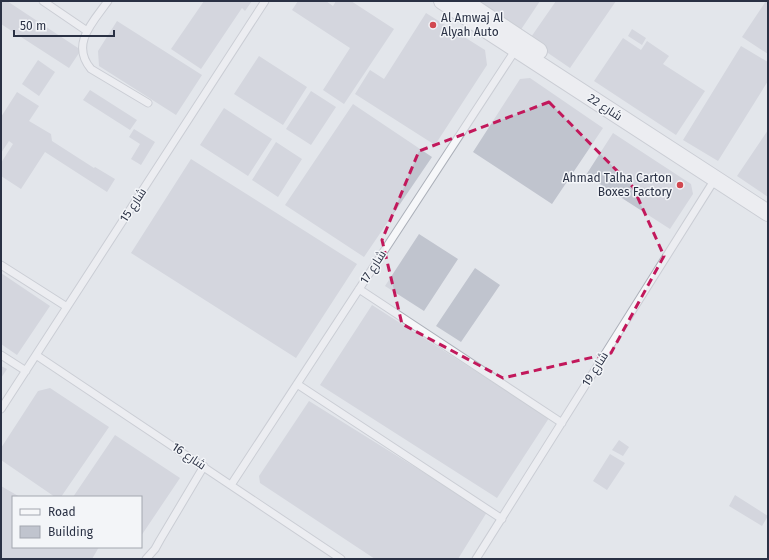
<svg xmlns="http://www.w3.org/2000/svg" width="769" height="560" font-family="'Fira Sans',Cairo,sans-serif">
  <rect width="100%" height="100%" fill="#e3e6eb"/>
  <!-- building -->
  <path fill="#c0c4ce" d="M1,1H7L81,50L69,68L1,24Z
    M204,1H252L245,11L242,8L201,69L171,49Z
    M298,1H326L333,6L336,1H351L394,29L344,104L323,90L350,48L292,10Z
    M481,1H540L518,34L478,6Z
    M556,1H616L570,68L529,40Z
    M766,1H768V54L742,37Z
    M426,13L485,50L487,65L435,145L355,94L370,70L384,79Z
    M117,21L202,75L176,115L99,66L98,51Z
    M632,29L646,38L642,45L628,36Z
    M623,38L641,50L647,41L669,56L663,64L705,91L676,135L594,81Z
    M741,46L768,62V81L718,161L683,140Z
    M259,56L307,87L283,125L234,94Z
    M38,60L55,72L39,96L22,84Z
    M530,78L603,128L552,204L473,152L520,79Z
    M90,90L137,120L130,130L83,100Z
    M311,91L336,107L311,145L286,129Z
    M17,92L39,106L29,121L51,134L52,141L94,168L95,167L115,179L107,192L45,152L21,189L1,176V163L13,144L9,141L1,153V117Z
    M353,104L432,157L364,257L285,205Z
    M224,108L272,139L248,176L200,145Z
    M134,129L155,142L141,165L131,159L140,144L129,137Z
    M768,130V197L737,176Z
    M613,133L691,184L693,194L670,229L586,175Z
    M276,142L302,159L278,197L252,180Z
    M191,159L357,264L296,358L131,253Z
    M419,234L458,259L424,311L385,286Z
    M475,268L500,285L461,342L436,326Z
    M1,273L50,306L17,355L1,344Z
    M372,305L549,418L497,498L320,385Z
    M1,366L7,369L1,378Z
    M50,388L109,427L61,497H55L1,460V448L38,391Z
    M309,401L487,512L458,559H375L260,483L259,476Z
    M115,435L180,478L141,536V497H73Z
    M619,440L629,447L623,456L612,450Z
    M610,454L625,463L607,490L593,481Z
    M1,486L20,497H13V547H99L92,559H1Z
    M735,495L768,516L762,526L729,506Z"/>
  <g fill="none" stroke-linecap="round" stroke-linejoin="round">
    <!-- service casing -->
    <g stroke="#acb0b9" stroke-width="9">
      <path id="service" d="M43,1L87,31
        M108,1C93,22 70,44 91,69L148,103
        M1,265L67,307
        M359,289L562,423
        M1,355L26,371
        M36,355L341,559
        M297,384L502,519
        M1,409L265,1
        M231,485L516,49
        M146,559L155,549L160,540L204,466
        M476,559L715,179"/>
    </g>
    <!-- tertiary casing -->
    <g stroke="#acb0b9" stroke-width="18">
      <path id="tertiary" d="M442,1L768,213
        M464,1L539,51"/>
    </g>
    <!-- service -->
    <use href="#service" stroke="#f6f7f9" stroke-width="7"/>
    <!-- tertiary -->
    <use href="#tertiary" stroke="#f6f7f9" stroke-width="16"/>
  </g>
  <!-- marked area -->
  <path d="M0 0H769V560H0ZM549,102L633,187L664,256L611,353L503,378L402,324L382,240L419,151Z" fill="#e3e6eb" fill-opacity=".55" fill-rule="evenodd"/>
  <path fill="none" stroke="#c2185b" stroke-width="3" stroke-dasharray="8 5" stroke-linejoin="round" d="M549,102L633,187L664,256L611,353L503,378L402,324L382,240L419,151Z"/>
  <!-- markers -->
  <g fill="#d14850" stroke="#f3f5f8" stroke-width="1.5">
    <circle cx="433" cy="25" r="4"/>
    <circle cx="680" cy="185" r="4"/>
  </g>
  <g text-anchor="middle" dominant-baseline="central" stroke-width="3" stroke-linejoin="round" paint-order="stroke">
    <!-- poi labels -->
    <g font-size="12" fill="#2a3144" stroke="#f3f5f8" text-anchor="start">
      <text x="441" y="18">Al Amwaj Al<tspan x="441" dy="14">Alyah Auto</tspan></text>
      <text x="672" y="178" text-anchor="end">Ahmad Talha Carton<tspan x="672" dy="14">Boxes Factory</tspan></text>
    </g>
    <!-- street labels -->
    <g font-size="12" fill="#2a3144" stroke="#f3f5f8">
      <text transform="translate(605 107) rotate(33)">شارع 22</text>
      <text transform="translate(133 205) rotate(-57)">شارع 15</text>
      <text transform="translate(373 267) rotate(-57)">شارع 17</text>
      <text transform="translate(595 369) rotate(-58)">شارع 19</text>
      <text transform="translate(189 456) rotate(34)">شارع 16</text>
    </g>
  </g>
  <!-- border -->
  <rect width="769" height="560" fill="none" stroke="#2a3144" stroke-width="4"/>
  <!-- legend -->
  <rect x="12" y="496" width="130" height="52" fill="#f3f5f8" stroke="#a3a7b0"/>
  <rect x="20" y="509" width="20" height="6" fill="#f6f7f9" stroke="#a3a7b0"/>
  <text x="48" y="516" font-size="12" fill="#2a3144">Road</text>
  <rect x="20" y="526" width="20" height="12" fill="#c0c4ce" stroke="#a3a7b0"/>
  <text x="48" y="536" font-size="12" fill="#2a3144">Building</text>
  <!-- scale -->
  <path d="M14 30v6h100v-6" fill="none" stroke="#2a3144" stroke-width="2"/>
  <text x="20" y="30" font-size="12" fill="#2a3144" stroke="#f3f5f8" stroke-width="3" paint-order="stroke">50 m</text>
</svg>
